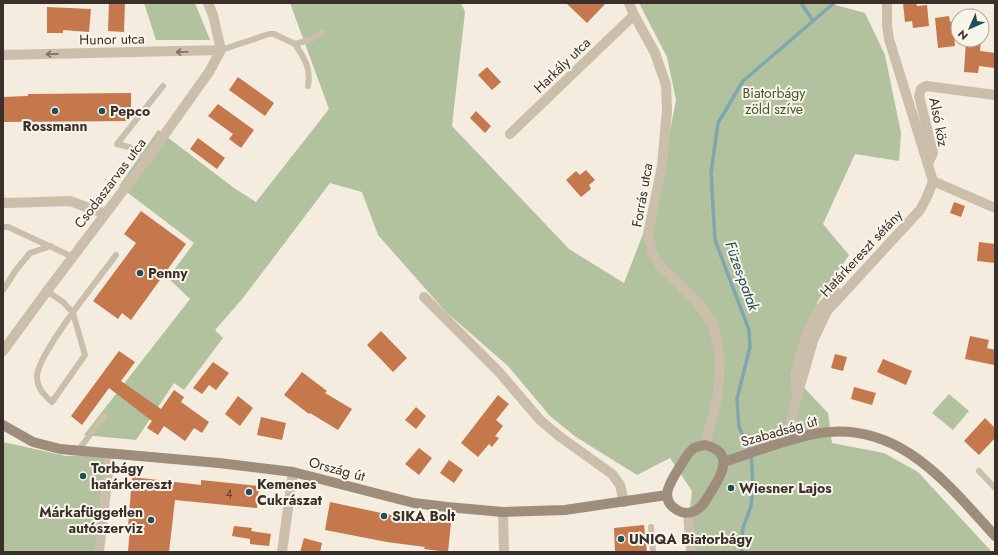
<svg xmlns="http://www.w3.org/2000/svg" width="998" height="555" font-family="Jost,sans-serif">
  <rect width="100%" height="100%" fill="#f3ecdf"/>
  <!-- green -->
  <path fill="#b2c29f" d="M144,3H195L210,40H156Z
    M290,3H461L465,12L452,126L569,249L624,283L657,198L676,100L667,57L639,3H828L865,13L885,55L901,133L899,161L855,154L823,224L849,255L818,301L791,374L828,413L832,443L884,453L918,472L992,552H693L689,518L692,491L670,458L637,475L576,437L550,416L508,366L446,312L378,235L362,192L330,183L243,298L215,330L223,338L184,390L174,383L136,440L84,435L190,299L168,278L194,243L119,186L158,130L234,188L256,202L329,109Z
    M949,394L969,411L953,430L932,413Z
    M3,442L66,456L110,454L99,552H3Z"/>
  <g fill="none" stroke-linecap="round" stroke-linejoin="round">
    <!-- stream -->
    <path stroke="#7ea7b0" stroke-width="3.5" d="M801,3L813,21
      M742,552L741,544L743,528L751,506L753,484L751,453L739,427L737,399L750,347L749,330L715,240L711,173L718,123L743,81L834,3"/>
  </g>
  <!-- building -->
  <path fill="#c5784b" d="M109,3H125L124,32L108,31Z
    M566,3H606L587,23Z
    M903,3H916L917,6L927,5L929,26L913,28L912,21L905,22Z
    M47,7L91,9L89,32L63,30V33H47Z
    M949,16L950,22L953,21L955,46L938,48L935,18Z
    M966,40H981L980,51L995,53V68L979,66L978,73L964,72Z
    M487,67L501,82L492,90L478,75Z
    M238,77L274,103L265,116L229,90Z
    M131,93V119L130,121L3,122V97L28,96V94Z
    M218,104L254,130L241,148L229,139L233,134L208,116Z
    M476,111L491,126L485,133L470,118Z
    M198,138L225,158L217,169L190,149Z
    M586,170L595,180L589,185L591,189L581,197L566,180L576,171L580,175Z
    M954,202L965,206L961,217L950,213Z
    M141,211L186,244L131,320L122,313L118,319L93,301L136,243L124,234Z
    M979,242L995,244V263L977,261Z
    M381,331L407,358L393,372L367,345Z
    M970,336L989,340L987,348L995,350L994,365L965,359Z
    M119,351L135,362L121,381L161,409L174,390L184,397L181,402L209,422L202,433L194,428L185,441L164,426L158,435L147,428L152,421L109,388L82,425L71,416Z
    M835,354L847,357L843,371L831,368Z
    M883,359L912,371L906,385L877,372Z
    M213,362L229,373L216,390L209,385L202,394L193,388Z
    M302,372L327,391L325,393L352,409L338,430L310,413L309,414L284,395Z
    M854,387L876,393L872,405L851,399Z
    M498,395L509,404L496,420L503,426L495,436L499,438L492,447L489,444L478,457L461,443Z
    M238,396L253,408L240,426L225,414Z
    M416,407L426,416L416,429L405,420Z
    M261,417L286,423L282,440L257,435Z
    M985,418L995,428V438L979,455L964,441Z
    M419,448L432,458L419,475L405,464Z
    M449,460L463,470L454,483L440,473Z
    M132,477L201,485V480L259,486L257,508L175,500L169,552H128L130,527H128Z
    M330,502L428,523V520L451,523L448,552L424,549L425,547L387,542L325,530Z
    M644,525L647,552H615L614,528Z
    M234,526L252,528L251,531L271,534L269,546L250,544V539L232,536Z
    M304,538L322,543L320,552H300Z"/>
  <g fill="none" stroke-linecap="round" stroke-linejoin="round">
    <!-- service -->
    <path stroke="#cbbeaa" stroke-width="6" d="M295,44C305,59 311,68 308,86
      M221,50L269,34H274L295,44L312,39L323,32
      M147,159L129,147L117,144L163,86
      M3,227H8L73,257
      M3,290L16,270L30,253L51,246
      M47,291L63,302L73,313L85,355L52,402C44,395 37,388 37,376C38,353 100,277 116,255
      M77,452L104,416
      M979,471L995,488
      M651,527L653,552"/>
    <!-- minor -->
    <path stroke="#cbbeaa" stroke-width="10" d="M629,3L634,15L655,53L666,85L667,110L662,166L648,234L652,252L660,266L698,303L713,324L720,355L718,396L705,445
      M3,55L221,50
      M510,134L634,15
      M928,164L933,153L919,96L921,89L926,86L995,95
      M933,181L995,208
      M3,202L6,203L70,201L105,214
      M424,297L499,372L540,420L559,436L612,474L620,485L624,502
      M3,351L47,291L147,159L209,72L221,50L213,15L208,3
      M796,388C793,371 808,327 817,313C822,305 830,298 836,292
      M789,441L790,428L797,396L813,341L827,311L920,210L927,197L933,181L889,39L887,26V3
      M503,512L504,552
      M99,552L110,454
      M282,552L293,472"/>
    <!-- tertiary -->
    <path stroke="#cbbeaa" stroke-width="10" d="M688,513L691,552"/>
    <!-- secondary -->
    <path stroke="#9f8d7c" stroke-width="10" d="M3,425L33,442L60,449L219,463L293,472L414,503L447,507L503,512L565,510L667,495
      M705,445C734,452 723,473 712,490C707,498 703,507 695,511C689,514 682,513 677,510C658,499 671,481 679,468C684,461 687,453 694,448C698,446 701,446 705,445Z
      M724,462C754,452 784,440 814,434C897,418 946,482 995,536"/>
  </g>
  <!-- one-way arrows -->
  <defs><path id="oneway-shaft" d="M-6 0H5M1.5-3L5.5 0L1.5 3" fill="none" stroke-width="1.6" stroke-linecap="round" stroke-linejoin="round"/></defs>
  <g stroke="#7b7064">
    <use href="#oneway-shaft" transform="translate(182 52) rotate(178)"/>
    <use href="#oneway-shaft" transform="translate(52 54) rotate(179)"/>
  </g>
  <!-- markers -->
  <g fill="#1f4f5a" stroke="#faf5eb" stroke-width="1.5">
    <circle cx="55" cy="111" r="4"/>
    <circle cx="102" cy="111" r="4"/>
    <circle cx="140" cy="273" r="4"/>
    <circle cx="83" cy="476" r="4"/>
    <circle cx="731" cy="488" r="4"/>
    <circle cx="249" cy="492" r="4"/>
    <circle cx="384" cy="516" r="4"/>
    <circle cx="151" cy="520" r="4"/>
    <circle cx="621" cy="539" r="4"/>
  </g>
  <g text-anchor="middle" dominant-baseline="central" stroke-width="4" stroke-linejoin="round" paint-order="stroke">
    <!-- number labels -->
    <g font-size="12" fill="#5c4232">
      <text x="229" y="494">4</text>
    </g>
    <!-- street labels -->
    <g font-size="14" fill="#39302a" stroke="#faf5eb">
      <text transform="translate(112 39) rotate(-1)">Hunor utca</text>
      <text transform="translate(562 65) rotate(-44)">Harkály utca</text>
      <text transform="translate(939 122) rotate(79)">Alsó köz</text>
      <text transform="translate(110 183) rotate(-53)">Csodaszarvas utca</text>
      <text transform="translate(642 195) rotate(-80)">Forrás utca</text>
      <text transform="translate(861 253) rotate(-47)">Határkereszt sétány</text>
      <text transform="translate(779 431) rotate(-16)">Szabadság út</text>
      <text transform="translate(337 469) rotate(15)">Ország út</text>
    </g>
    <!-- park labels -->
    <g font-size="14" fill="#43572e" stroke="#faf5eb">
      <text x="774" y="93">Biatorbágy<tspan x="774" dy="16">zöld szíve</tspan></text>
    </g>
    <!-- poi labels -->
    <g font-size="14" font-weight="bold" fill="#39302a" stroke="#faf5eb" text-anchor="start">
      <text x="110" y="111">Pepco</text>
      <text x="55" y="126" text-anchor="middle">Rossmann</text>
      <text x="148" y="273">Penny</text>
      <text x="91" y="468">Torbágy<tspan x="91" dy="16">határkereszt</tspan></text>
      <text x="257" y="484">Kemenes<tspan x="257" dy="16">Cukrászat</tspan></text>
      <text x="739" y="488">Wiesner Lajos</text>
      <text x="143" y="512" text-anchor="end">Márkafüggetlen<tspan x="143" dy="16">autószerviz</tspan></text>
      <text x="392" y="516">SIKA Bolt</text>
      <text x="629" y="539">UNIQA Biatorbágy</text>
    </g>
    <!-- water labels -->
    <g font-size="15" font-style="italic" fill="#1f4f5a" stroke="#faf5eb">
      <text transform="translate(742 276) rotate(70)">Füzes-patak</text>
    </g>
  </g>
  <!-- border -->
  <rect width="998" height="555" fill="none" stroke="#39302a" stroke-width="8"/>
  <!-- north arrow -->
  <g transform="translate(970 28) rotate(225)"><circle r="19" fill="#faf5eb" stroke="#ada69e"/>
  <path d="M0-3L7 15L0 10L-7 15Z" fill="#1f4f5a"/>
  <text y="-6" font-size="11" font-weight="bold" text-anchor="middle" fill="#39302a">N</text>
  </g>
</svg>
